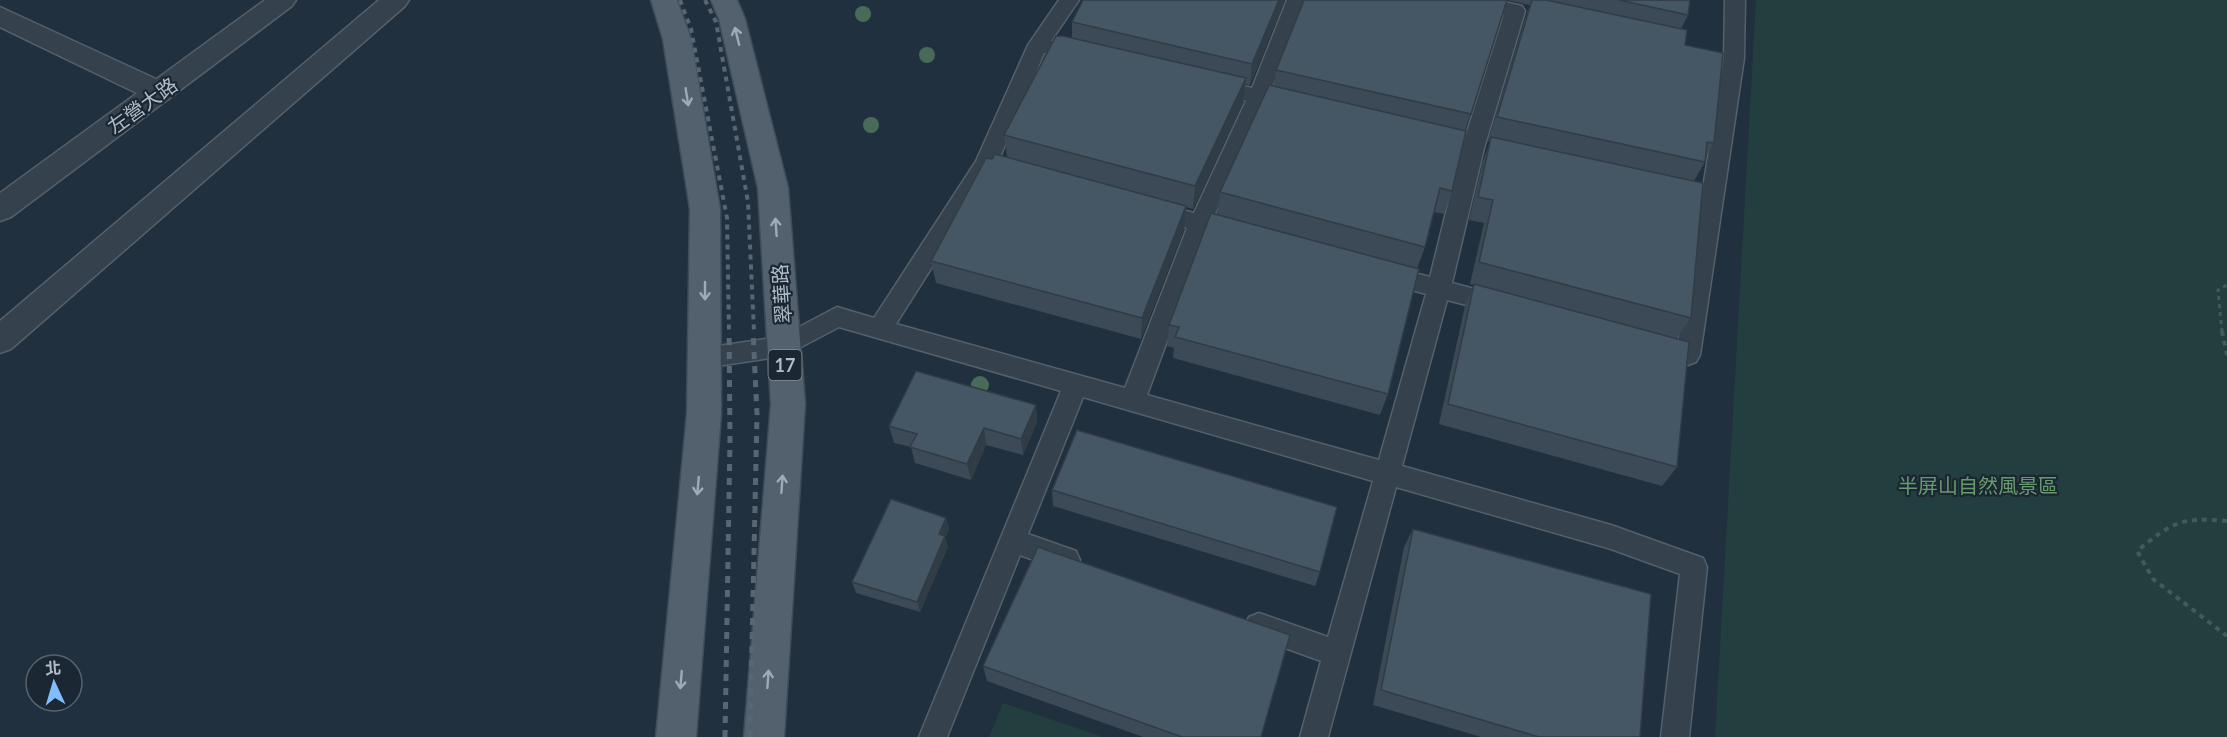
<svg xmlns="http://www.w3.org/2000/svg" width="2227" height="737" font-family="Lato,'Noto Sans TC',sans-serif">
  <rect width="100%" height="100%" fill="#21303e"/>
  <!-- green -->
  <path fill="#233e3e" d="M1756,0H2227V737H1715Z
    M1003,703L1103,737H989Z"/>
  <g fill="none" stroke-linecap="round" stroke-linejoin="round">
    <!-- service casing -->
    <g stroke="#54606b" stroke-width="3">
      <path id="service" d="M1059,0H1079L1051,41L1089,50L1092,55L1089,60L1082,62L1044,53L997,164L896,324L1125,388L1187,228L1145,216L1142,210L1145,204L1153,202L1194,213L1246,101L1206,91L1203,86L1206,81L1213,79L1252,88L1287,0H1307L1270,92L1300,100L1303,105L1300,110L1293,112L1264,106L1213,218L1246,227L1249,233L1246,239L1238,242L1207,233L1147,395L1379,460L1426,294L1376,280L1373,274L1376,268L1384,265L1430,277L1462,148L1504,15L1461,5L1458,0H1496L1522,6L1525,11L1484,148L1452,283L1509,298L1513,305L1509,312L1501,314L1447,300L1402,466L1611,525L1703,558L1707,567L1689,737H1661L1680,574L1611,549L1396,487L1328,737H1300L1321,661L1249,635L1245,626L1249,617L1259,613L1328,637L1373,481L1083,397L1028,534L1076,551L1080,560L1076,569L1067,572L1020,555L947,737H919L1061,391L839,327L784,356L704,368L696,365L692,358L696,351L704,348L780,337L837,307L874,318L976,161L1028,45Z
        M1725,0H1745L1744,58L1700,355L1696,362L1688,365L1649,354L1645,347L1649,340L1657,337L1678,343L1724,58Z"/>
    </g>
    <!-- minor casing -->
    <g stroke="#54606b" stroke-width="3">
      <path id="minor" d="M379,0H409L405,6L11,349L0,353V321Z
        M0,7L169,85L173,92L169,99L159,102L149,99L0,27Z"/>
    </g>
    <!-- tertiary casing -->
    <g stroke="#54606b" stroke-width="3">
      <path id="tertiary" d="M265,0H296L292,6L11,217L0,221V193Z"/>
    </g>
    <!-- primary casing -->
    <g stroke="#3f4b56" stroke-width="3">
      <path id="primary" d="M651,0H677L691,39L720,209L721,414L696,737H656L687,414L690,209L663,39Z
        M711,0H737L745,19L788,188L805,404L784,737H744L771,404L758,188L719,19Z"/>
    </g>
    <!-- path-far1 -->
    <path stroke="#415b5b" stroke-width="3" stroke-dasharray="4 4" stroke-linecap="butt" d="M2222,332L2218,290L2227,285"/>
    <!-- path -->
    <path stroke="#415b5b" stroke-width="4" stroke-dasharray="5 5" stroke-linecap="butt" d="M2222,331L2227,355
      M2227,521C2180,517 2173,522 2137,551L2153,579L2227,636"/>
    <!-- service -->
    <use href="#service" fill="#35424d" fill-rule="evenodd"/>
    <!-- minor -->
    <use href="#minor" fill="#35424d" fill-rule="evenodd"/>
    <!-- tertiary -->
    <use href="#tertiary" fill="#35424d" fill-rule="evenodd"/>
    <!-- primary -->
    <use href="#primary" fill="#53616e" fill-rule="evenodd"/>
    <!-- rail-far1 -->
    <path stroke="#576675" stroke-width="4" stroke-dasharray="5 5" stroke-linecap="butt" d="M680,0L691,29L727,218L729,332
      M705,0L716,22L748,202L754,332"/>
    <!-- rail -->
    <path stroke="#576675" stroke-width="5" stroke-dasharray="7 7" stroke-linecap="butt" d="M725,737L730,439L729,331
      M750,737L757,414L753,331"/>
  </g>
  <!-- trees -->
  <g fill="#476b58">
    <circle cx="863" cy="14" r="8"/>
    <circle cx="927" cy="55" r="8"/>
    <circle cx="871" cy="125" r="8"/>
    <circle cx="980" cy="385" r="9"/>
  </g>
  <!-- wall -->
  <path fill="#3b4a56" d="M1083,0H1285L1250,85L1245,84L1243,103L1193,209L1186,207L1184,229L1141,339L936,283L931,261L992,159L1007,157L1004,135L1072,38V22Z
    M1304,0H1690L1688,15L1681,29L1714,143L1705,158V162L1694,181L1691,318L1676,339L1677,467L1662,486L1439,424L1465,306L1474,285L1470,284L1484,223L1469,220L1483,161L1490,142L1488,141L1524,22L1530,5L1507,0L1465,131L1452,191L1444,214L1434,212L1425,247L1417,269L1388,394L1380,415L1173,358L1174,348L1167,346L1169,325L1217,215L1220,192L1274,86L1276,70Z
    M1036,405L1037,422L1023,455L986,445L971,480L915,463L911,447L894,443L889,426Z
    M1052,490L1320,572L1315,586L1053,506Z
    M946,518L949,529L945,538L948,547L920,612L856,593L852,582Z
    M1413,529L1640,737H1481L1373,705L1404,547Z
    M983,666L1261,737H1143L987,681Z"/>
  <!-- shaded-wall -->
  <path fill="#303c46" d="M1279,0H1285L1250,85L1252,64Z
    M1246,78L1243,103L1193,209L1195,186Z
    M1186,206L1184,229L1141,339L1142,318Z
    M1036,405L1037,422L1023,455L1021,439Z
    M984,428L986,445L971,480L967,464Z
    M946,518L949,529L945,538L948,547L920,612L917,602L939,534Z"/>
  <!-- building -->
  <path fill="#455664" stroke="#303c46" stroke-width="1.5" d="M1083,0H1279L1252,64L1072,22Z
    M1304,0H1507L1471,114L1276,70Z
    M1532,0H1546L1687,30L1685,45L1723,53L1714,143L1707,142L1705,162L1497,117Z
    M1619,0H1690L1688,15Z
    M1056,36H1063L1246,78L1195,186L1004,135Z
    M1269,85L1466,131L1452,191L1440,188L1425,247L1220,192Z
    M1491,137L1703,183L1691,318L1479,262L1493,200L1478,197Z
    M995,154L1186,206L1142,318L931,261L986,158L992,159Z
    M1211,213L1419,269L1388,394L1175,337L1179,327L1169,325Z
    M1474,284L1689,342L1677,467L1448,404Z
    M916,371L1036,405L1021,439L984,428L967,464L910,447L917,434L889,426Z
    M1077,430L1337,507L1320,572L1052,490Z
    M891,499L946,518L939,534L945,536L917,602L852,582Z
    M1413,529L1651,594L1640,737H1539L1381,690Z
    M1038,547L1290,635L1261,737H1182L983,666Z"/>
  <!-- one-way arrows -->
  <defs><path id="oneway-shaft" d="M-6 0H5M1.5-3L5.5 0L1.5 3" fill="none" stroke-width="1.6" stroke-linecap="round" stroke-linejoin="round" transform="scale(1.5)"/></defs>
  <g stroke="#9eabb7">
    <use href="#oneway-shaft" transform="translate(737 36) rotate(-104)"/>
    <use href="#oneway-shaft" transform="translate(687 97) rotate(81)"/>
    <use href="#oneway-shaft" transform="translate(776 227) rotate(-94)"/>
    <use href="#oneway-shaft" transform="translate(705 291) rotate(90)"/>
    <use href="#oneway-shaft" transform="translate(782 484) rotate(-86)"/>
    <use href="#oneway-shaft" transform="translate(698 486) rotate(95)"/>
    <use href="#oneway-shaft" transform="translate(768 679) rotate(-86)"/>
    <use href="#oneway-shaft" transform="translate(681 680) rotate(95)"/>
  </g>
  <g text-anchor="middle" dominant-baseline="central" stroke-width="4.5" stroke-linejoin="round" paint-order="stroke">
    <!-- shield labels -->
    <rect fill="#1b2732" stroke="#84909c" stroke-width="1.5" x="768.5" y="350" width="33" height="30" rx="4.5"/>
    <g font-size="18" font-weight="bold" fill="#b1bdc9">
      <text x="785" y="365">17</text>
    </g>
    <!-- street labels -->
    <g font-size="20" fill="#b1bdc9" stroke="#1b2732">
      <text transform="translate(142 105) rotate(-36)">左營大路</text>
      <text transform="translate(781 294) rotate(-94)">翠華路</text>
    </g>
    <!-- park labels -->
    <g font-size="20" fill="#669b6d" stroke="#1b2732">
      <text x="1978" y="485">半屏山自然風景區</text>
    </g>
  </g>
  <!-- north arrow -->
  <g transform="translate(54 683) rotate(356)"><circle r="28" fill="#1b2732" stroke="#57636e" stroke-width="1.5"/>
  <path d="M0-4.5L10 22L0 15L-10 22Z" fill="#81bdfe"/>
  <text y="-9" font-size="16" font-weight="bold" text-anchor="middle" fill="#b1bdc9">北</text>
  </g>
</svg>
